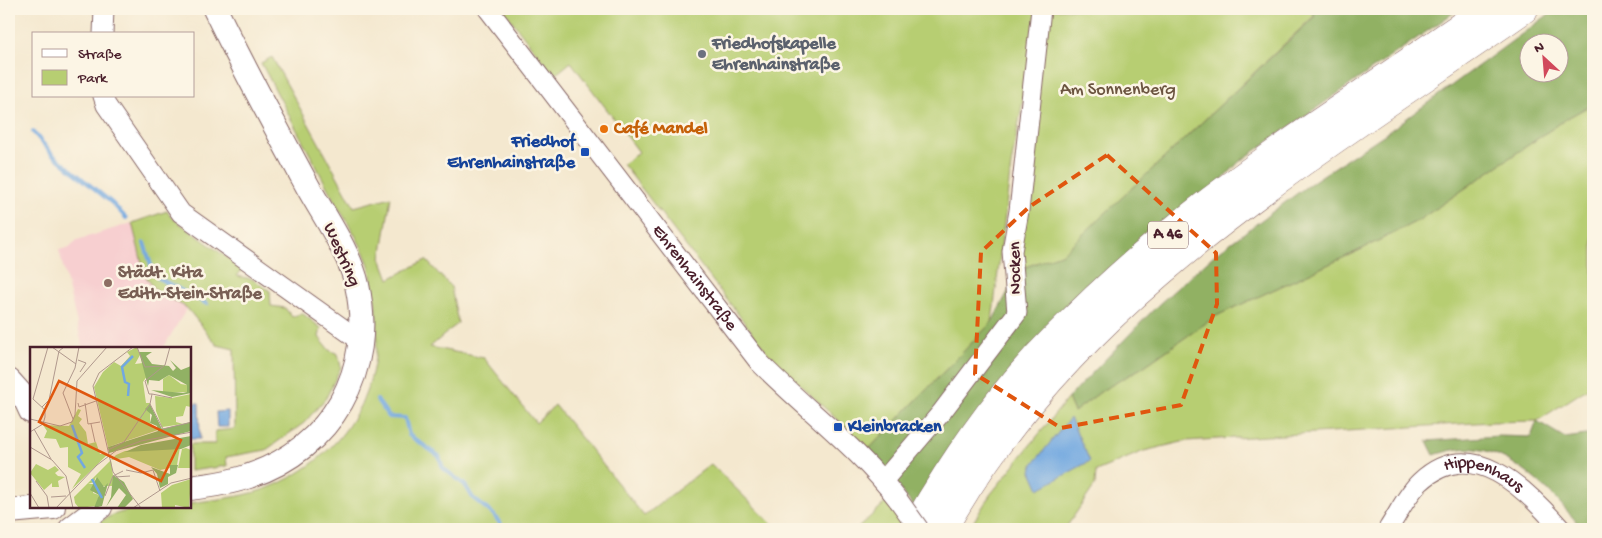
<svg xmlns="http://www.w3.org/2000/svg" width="1602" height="538" font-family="'Gochi Hand',sans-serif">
  <rect width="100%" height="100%" fill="#fcf5e5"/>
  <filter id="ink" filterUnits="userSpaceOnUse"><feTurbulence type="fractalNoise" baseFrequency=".02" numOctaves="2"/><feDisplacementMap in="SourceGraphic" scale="10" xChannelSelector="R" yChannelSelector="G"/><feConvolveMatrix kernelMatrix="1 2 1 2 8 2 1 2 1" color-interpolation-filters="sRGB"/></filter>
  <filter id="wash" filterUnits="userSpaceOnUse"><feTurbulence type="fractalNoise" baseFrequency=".0096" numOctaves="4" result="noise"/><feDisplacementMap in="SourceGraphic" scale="20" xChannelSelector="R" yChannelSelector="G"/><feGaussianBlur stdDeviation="1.12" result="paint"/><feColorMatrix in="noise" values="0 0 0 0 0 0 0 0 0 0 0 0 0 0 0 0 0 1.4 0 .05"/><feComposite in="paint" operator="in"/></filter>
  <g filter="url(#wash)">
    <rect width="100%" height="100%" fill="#f4e8cf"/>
    <!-- built -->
    <path fill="#f7cfd0" d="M132,223L145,275L155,290L187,308L163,348H83L59,250L70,247L77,240Z"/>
    <!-- green -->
    <path fill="#b7ce72" stroke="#80764e" d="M503,9H1037L1030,62L1011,165L992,322L869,449L774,361L623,164L639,152L571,62L554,76Z
      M1045,9H1312L1317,13L1064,253L1017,270Z
      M272,57L354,207L391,197L381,258L389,279L426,260L451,287L458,323L430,347L484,358L536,423L555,405L644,516L711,464L777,529H91C115,505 158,507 190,507V503C218,499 249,497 275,485C355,450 390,373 373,289C371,280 371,268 367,260C359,239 345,219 334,200C310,154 285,108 261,63Z
      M1593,104V385L1537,421L1491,422L1186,441L1144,451L1096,471L1095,485L1065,529H1019L1007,524L1002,529H969L990,495L1068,398L1074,412L1103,390L1143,367L1216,316L1360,250L1419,220L1569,117Z
      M167,211L171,217L243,269L237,276L252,279L270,291L271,306L285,308L292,317L302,313L321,328L319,337L329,350L338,354L341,367L326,398L304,423L266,450L226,457L227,466L190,471V444H215V431L235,429L234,349L217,345L187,308L155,290L145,275L132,223Z
      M886,502L906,521L901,529H857Z"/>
    <!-- forest -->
    <path fill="#91b164" stroke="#6e6848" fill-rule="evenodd" d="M1310,9H1459L1239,162L914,507L869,449L992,322L1020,269L1063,253L1315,16Z
      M1556,9H1593V104L1569,117L1419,220L1360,250L1216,316L1143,367L1103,390L1074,412L1068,398L1158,305L1213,256L1314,181L1388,132ZM1530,42H1560V72H1530Z
      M1537,421L1565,438L1593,434V529H1582C1559,499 1515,453 1476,449C1461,447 1447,451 1434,455L1427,441L1498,436L1531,437Z"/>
    <!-- water -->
    <path fill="#72a8e0" stroke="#5e6486" d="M190,403H199L200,439H190Z
      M228,411V427H217L216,412Z
      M1070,418L1090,461L1039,489L1031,471L1033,464Z"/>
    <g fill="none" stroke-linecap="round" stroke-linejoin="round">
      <!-- stream -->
      <path stroke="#72a8e0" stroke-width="4" d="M33,132L52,154L112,203L126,218
        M144,243L152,268
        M158,278L207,304
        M377,400L389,417L405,418L409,435L439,456L443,468L465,485L473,498L494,515L504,529"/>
    </g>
  </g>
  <g filter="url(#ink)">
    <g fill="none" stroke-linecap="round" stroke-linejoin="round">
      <!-- minor casing -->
      <g stroke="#866564" stroke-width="21">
        <g id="minor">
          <path id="s1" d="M488,9L759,362C805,409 859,448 899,501"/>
          <path d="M103,34L104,9"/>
          <path d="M103,96L106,105L181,213L362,342"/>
          <path d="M883,481L941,413L1017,313L1012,251L1019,211L1041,9"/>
          <path id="s2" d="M1388,529C1398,514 1407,494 1420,482C1472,433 1527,490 1561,529"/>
        </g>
      </g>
      <!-- major casing -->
      <g stroke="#866564" stroke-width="26">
        <path id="major" d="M9,381L26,400L31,411
          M190,488C210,485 231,483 249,476C332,448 376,370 357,285C350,253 324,216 308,187C276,128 244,69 215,9
          M9,511L53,507
          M71,529L100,507"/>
      </g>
      <!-- highway casing -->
      <g stroke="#866564" stroke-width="29">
        <path id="highway" d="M914,529C953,461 998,395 1053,340C1095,297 1140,256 1187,219C1283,143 1386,79 1486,9
          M943,529C1071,297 1313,157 1524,9"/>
      </g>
      <!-- minor -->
      <use href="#minor" stroke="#fff" stroke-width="19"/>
      <!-- major -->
      <use href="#major" stroke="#fff" stroke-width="24"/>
      <!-- highway -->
      <use href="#highway" stroke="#fff" stroke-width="28"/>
      <!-- minor-bridge casing -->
      <g stroke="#866564" stroke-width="21" stroke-linecap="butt">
        <path id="minor-bridge" d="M899,501L919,529"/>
      </g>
      <!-- minor-bridge -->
      <use href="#minor-bridge" stroke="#fff" stroke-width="19"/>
    </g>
  </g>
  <!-- marked area -->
  <path fill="none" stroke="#e0560e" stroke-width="4" stroke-dasharray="10 6" stroke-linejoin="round" d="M1107,155L1216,253L1217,304L1181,405L1061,428L975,374L981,252L1029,207Z"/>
  <!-- markers -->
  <circle fill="#6b7280" stroke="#fcf5e5" stroke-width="2" cx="702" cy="54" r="5"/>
  <circle fill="#e8710a" stroke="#fcf5e5" stroke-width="2" cx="604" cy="129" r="5"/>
  <g fill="#1a4fb4" stroke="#fcf5e5" stroke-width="2">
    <rect x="580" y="147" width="10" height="10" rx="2.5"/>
    <rect x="833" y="422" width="10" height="10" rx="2.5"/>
  </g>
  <circle fill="#8d6e63" stroke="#fcf5e5" stroke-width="2" cx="108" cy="283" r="5"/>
  <g text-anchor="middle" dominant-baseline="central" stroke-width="5" stroke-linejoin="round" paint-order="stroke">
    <!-- shield labels -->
    <rect fill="#fcf5e5" stroke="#7f5f63" stroke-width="1" x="1148" y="221.5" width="40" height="27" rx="4"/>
    <g font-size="16" font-weight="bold" fill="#4a1f2b">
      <text x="1168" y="235">A 46</text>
    </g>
    <!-- worship labels -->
    <g font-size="18" font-weight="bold" fill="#5b616d" stroke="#fcf5e5" text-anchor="start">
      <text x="712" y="44">Friedhofskapelle<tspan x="712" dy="21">Ehrenhainstraße</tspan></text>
    </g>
    <!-- park labels -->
    <g font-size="18" fill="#6b5440" stroke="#fcf5e5">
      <text x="1118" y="90">Am Sonnenberg</text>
    </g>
    <!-- food labels -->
    <g font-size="18" font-weight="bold" fill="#c56008" stroke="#fcf5e5" text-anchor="start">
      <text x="614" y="129">Café Mandel</text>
    </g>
    <!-- transit labels -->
    <g font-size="18" font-weight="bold" fill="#164399" stroke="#fcf5e5" text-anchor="end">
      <text x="575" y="142">Friedhof<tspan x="575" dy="21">Ehrenhainstraße</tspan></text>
      <text x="848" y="427" text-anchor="start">Kleinbracken</text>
    </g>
    <!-- street labels -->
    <g font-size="18" fill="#4a1f2b" stroke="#fcf5e5">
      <text transform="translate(341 255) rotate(66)">Westring</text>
      <text transform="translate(1016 268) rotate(-91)">Nocken</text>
      <text stroke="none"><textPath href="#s1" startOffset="339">Ehrenhainstraße</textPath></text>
      <text stroke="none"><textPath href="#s2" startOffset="128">Hippenhaus</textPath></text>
    </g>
    <!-- education labels -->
    <g font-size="18" font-weight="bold" fill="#785e54" stroke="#fcf5e5" text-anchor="start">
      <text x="118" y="273">Städt. Kita<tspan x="118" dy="21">Edith-Stein-Straße</tspan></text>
    </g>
  </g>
  <!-- overview -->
  <g transform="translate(30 347)">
    <rect width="161" height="161" fill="#f4e8cf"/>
    <path d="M107,0L110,8L105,17L113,16L117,29L113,35L116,56H120V76L128,83L78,100L64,40L73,25L84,15L91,19L100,9L97,5ZM139,28L151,37L157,38V45L133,46V32ZM161,47V60L156,59L153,69L146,70V75L153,77L132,80L126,64L125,49L142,51ZM48,62L51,63L48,69L52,72L49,76L56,85L58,97L66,95L70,107H78L42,142L51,127L38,120V100L30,101L26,92L14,91L17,84L13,78L39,79ZM150,100L147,118H140V121L130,123L99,110L81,113L84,136L82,139H71L66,130L64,135L58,137H65L63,146L69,148L66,159L49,161L45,156L44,150L86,108L95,104ZM156,101L161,103V121H148L152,102ZM6,117L18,123L25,119L29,123L25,126L28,129L35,130L28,134L29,140H22V136L14,143L0,126ZM161,132L159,161L145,158V161H132L131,146L142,138Z" fill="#b7ce72"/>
    <path d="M109,5H122L116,9L122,17L139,19L143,24L146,21L140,13L151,23L161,19V46L142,50L121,43L153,46L157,45V38L139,28L129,34L119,33L118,39ZM120,57L132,82L161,75V84L79,106L78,100L128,84L127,79L120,76L122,68L115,62ZM161,89V98L151,102L95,105L111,98ZM140,118H148L146,126L138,130V137L130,141L127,127L121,120L140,127ZM83,128L94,135L103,152L94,161H87L96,148L89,141L76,160L81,150ZM67,130L74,140L78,136L72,159L64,161L69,148L60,143Z" fill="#91b164"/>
    <path fill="none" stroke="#72a8e0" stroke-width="2.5" d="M98,49L99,37L95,35L92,20L103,9M42,78L52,106L48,110L55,121M62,132L72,151"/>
    <path fill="none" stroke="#b0988d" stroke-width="1" d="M22,0L46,17M103,0L69,26L63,39L83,125L111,161M107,0L115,20L132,19M48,13L56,16L50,25M122,47L142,51M48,56L49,60L66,54M55,56L58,77L70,75M120,57L133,82L162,75M12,60L19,53L29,4L34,0M0,72L30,79L42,75L45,68L47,34L77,0M43,72L33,46L45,21L49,0M61,77L65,95M4,82L21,112M0,85L13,77L15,70V63L3,52L18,0M0,100L22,113L36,129L43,161M78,103L94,95L120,57L122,47H119L115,34L135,18L140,0M96,123L111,126L123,123L130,144M85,130L100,129M6,134L17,149L19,161M0,146L9,161M75,149L83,129L93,124M21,150L36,149M26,161L67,118L87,103L111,94L162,85M103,161L141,136L162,131"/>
    <path fill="#e0560e" fill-opacity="0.15" stroke="#e0560e" stroke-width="2.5" d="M29,34L151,93L131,134L9,75Z"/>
    <rect width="161" height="161" fill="none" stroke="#4a1f2b" stroke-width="2.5"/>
  </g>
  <!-- margin -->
  <rect width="1602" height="538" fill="none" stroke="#fcf5e5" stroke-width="30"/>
  <!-- legend -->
  <rect x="32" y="32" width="162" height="65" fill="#fcf5e5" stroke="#b59f9b"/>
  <rect x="42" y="49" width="25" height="8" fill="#ffffff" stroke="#b59f9b"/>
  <text x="78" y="58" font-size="15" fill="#4a1f2b">Straße</text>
  <rect x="42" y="70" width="25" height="15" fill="#b7ce72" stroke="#b59f9b"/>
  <text x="78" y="82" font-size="15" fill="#4a1f2b">Park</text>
  <!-- north arrow -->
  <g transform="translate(1544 58) rotate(334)"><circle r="24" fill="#fcf5e5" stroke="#b59f9b"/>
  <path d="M0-4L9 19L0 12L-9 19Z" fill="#d1495b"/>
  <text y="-8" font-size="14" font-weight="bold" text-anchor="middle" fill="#4a1f2b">N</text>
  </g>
</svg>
